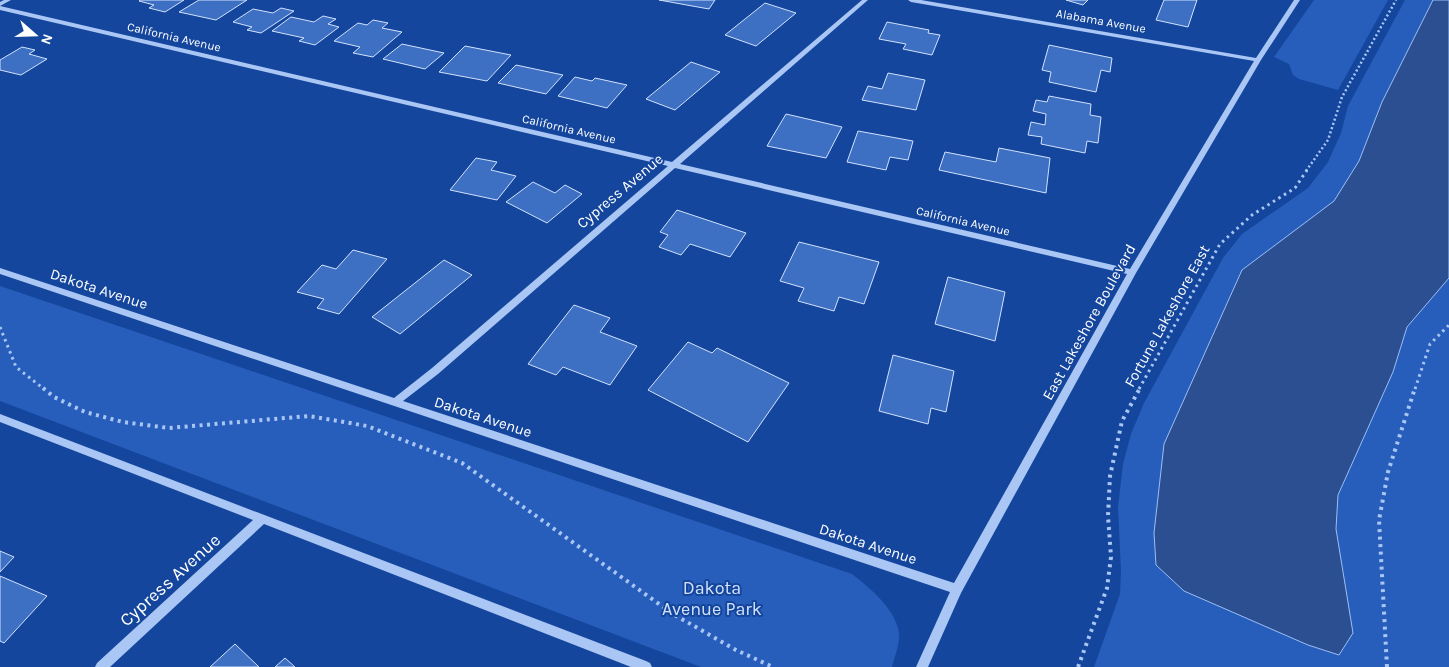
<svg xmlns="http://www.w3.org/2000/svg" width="1449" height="667" font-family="Karla,sans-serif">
  <rect width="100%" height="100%" fill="#14469d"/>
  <!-- green -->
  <path fill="#275ebb" d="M1314,0H1388L1338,90L1299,79L1293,75L1289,64L1274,57Z
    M1405,0H1449V667H1094L1120,594L1121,571L1118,507L1123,464L1131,434L1144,403L1223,258L1242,234L1308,188L1328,162L1341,133L1348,106Z
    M0,286L852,574C870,588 902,614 899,640C898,649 894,658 892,667H701L0,401Z"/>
  <!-- water -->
  <path fill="#2b4f90" stroke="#9cbff6" d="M1433,0H1449V278L1407,327L1393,372L1338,495L1336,529L1353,633L1339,655L1308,645L1184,591L1156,565L1154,533L1164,444L1242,270L1334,201L1359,161L1382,102Z"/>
  <!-- building -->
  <path fill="#3d6fc3" stroke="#d2e2fd" d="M140,0H184L165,12L149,8L154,5L139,1Z
    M199,0H247L216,20L179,12Z
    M659,0H715L709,9Z
    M1066,0H1088L1083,5Z
    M1164,0H1197L1188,27L1156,20Z
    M765,3L796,13L756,46L725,35Z
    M281,8L294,11L261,33L247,30L252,27L233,22L253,9L273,13Z
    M323,16L336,19L328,24L339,27L315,45L299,41L304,38L272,31L291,17L314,22Z
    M373,20L388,23L382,28L402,32L373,57L353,53L360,47L334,41L358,23L367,25Z
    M887,22L929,30L928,33L940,35L932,55L903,49L906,44L879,39Z
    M402,44L444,53L425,69L383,59Z
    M1049,45L1112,58L1110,72L1101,70L1096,92L1049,82L1051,72L1042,70Z
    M465,46L511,55L487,81L439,72Z
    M22,47L35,50L29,54L47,59L21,75L0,70V60Z
    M691,62L720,72L675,110L646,99Z
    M516,65L563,75L546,94L498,83Z
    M888,73L925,80L916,110L862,100L868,86L882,89Z
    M575,77L592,81L595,78L627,85L607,108L558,96Z
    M1049,96L1091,104L1090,115L1101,117L1098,143L1087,141L1085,153L1041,144L1042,137L1028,135L1031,122L1045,125L1046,114L1033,111L1036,100L1047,102Z
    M786,114L842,127L826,158L767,146Z
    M858,131L913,141L908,160L890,157L886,170L847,162Z
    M999,148L1050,158L1046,193L939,170L945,152L996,162Z
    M476,158L497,162L491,170L516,176L497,200L450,190Z
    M533,182L555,193L565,185L582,194L547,223L506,202Z
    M677,210L746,233L730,257L690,244L681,255L659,247L668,235L660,232Z
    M799,242L879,262L864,304L839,297L834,311L798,301L804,288L780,281Z
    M353,250L387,259L339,314L317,308L324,299L297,292L322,265L336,269Z
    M444,260L472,275L400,334L372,317Z
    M948,277L1005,292L995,341L935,324Z
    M574,305L610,318L600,332L637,346L610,385L563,367L556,375L528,364Z
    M688,342L712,353L717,348L789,383L748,442L648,390Z
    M893,355L954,371L946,412L931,408L928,424L879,411Z
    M0,551L14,557L0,572Z
    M0,576L47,596L4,643L0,641Z
    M235,644L259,667H210Z
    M285,658L295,667H275Z"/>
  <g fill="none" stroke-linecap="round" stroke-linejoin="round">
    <!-- path-far2 -->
    <path stroke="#aac6f4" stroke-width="2.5" stroke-dasharray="2 2.5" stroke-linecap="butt" d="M1306,171L1328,140L1342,97L1396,0"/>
    <!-- path-far1 -->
    <path stroke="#aac6f4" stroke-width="3" stroke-dasharray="2.5 4" stroke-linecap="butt" d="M0,327L16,367L44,389
      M1139,389L1220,244L1252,215L1295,188L1307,170
      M1415,389L1430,344L1449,325"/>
    <!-- path -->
    <path stroke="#aac6f4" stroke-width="4" stroke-dasharray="3 4.5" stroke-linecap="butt" d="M43,388L54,397L85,412L123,422L169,428L309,416L367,426L462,463L673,614L736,650L773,667
      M1078,667L1107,588L1111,557L1108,516L1110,476L1122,421L1140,388
      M1387,667L1379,520L1388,472L1415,388"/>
    <!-- minor -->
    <path fill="#aac6f4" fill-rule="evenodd" d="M4,0H11L0,6V2Z
      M862,0H868L680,164L1130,269L1254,61L911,2L908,0H921L1256,58L1294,0H1300L1261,60L1136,273L961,593L928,667H916L950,592L0,274V268L394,398L432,368L668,166L0,10V6L672,162ZM675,168L1127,274L954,583L403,401L438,374Z
      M0,414L646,661L650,663L652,667H631L264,524L110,667H95L97,663L253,520L0,422Z"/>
  </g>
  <g text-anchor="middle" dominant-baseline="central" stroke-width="4" stroke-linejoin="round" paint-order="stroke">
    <!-- far-street labels -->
    <g font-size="12" fill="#fff" stroke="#14469d">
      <text transform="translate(1101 21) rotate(10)">Alabama Avenue</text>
      <text transform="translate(174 37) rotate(13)">California Avenue</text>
      <text transform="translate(569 129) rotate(13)">California Avenue</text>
      <text transform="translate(963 221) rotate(13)">California Avenue</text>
    </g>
    <!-- street labels -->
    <g font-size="15" fill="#fff" stroke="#14469d">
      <text transform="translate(620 191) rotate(-40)">Cypress Avenue</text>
      <text transform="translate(99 289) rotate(18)">Dakota Avenue</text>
      <text transform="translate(1167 316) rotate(-61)">Fortune Lakeshore East</text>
      <text transform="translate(1089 322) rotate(-61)">East Lakeshore Boulevard</text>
      <text transform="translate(483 417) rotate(18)">Dakota Avenue</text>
      <text transform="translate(868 544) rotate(18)">Dakota Avenue</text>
    </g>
    <!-- near-street labels -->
    <g font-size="18" fill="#fff" stroke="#14469d">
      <text transform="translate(170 580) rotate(-42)">Cypress Avenue</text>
    </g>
    <!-- near-park labels -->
    <g font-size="18" fill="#d2e2fd" stroke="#14469d">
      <text x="712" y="588">Dakota<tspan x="712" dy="21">Avenue Park</tspan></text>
    </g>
  </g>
  <!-- north arrow -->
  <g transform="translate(35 35) rotate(110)" stroke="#14469d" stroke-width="4" paint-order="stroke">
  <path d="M0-4L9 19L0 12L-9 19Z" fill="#ffffff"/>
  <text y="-8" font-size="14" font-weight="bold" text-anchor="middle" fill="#ffffff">N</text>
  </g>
</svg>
